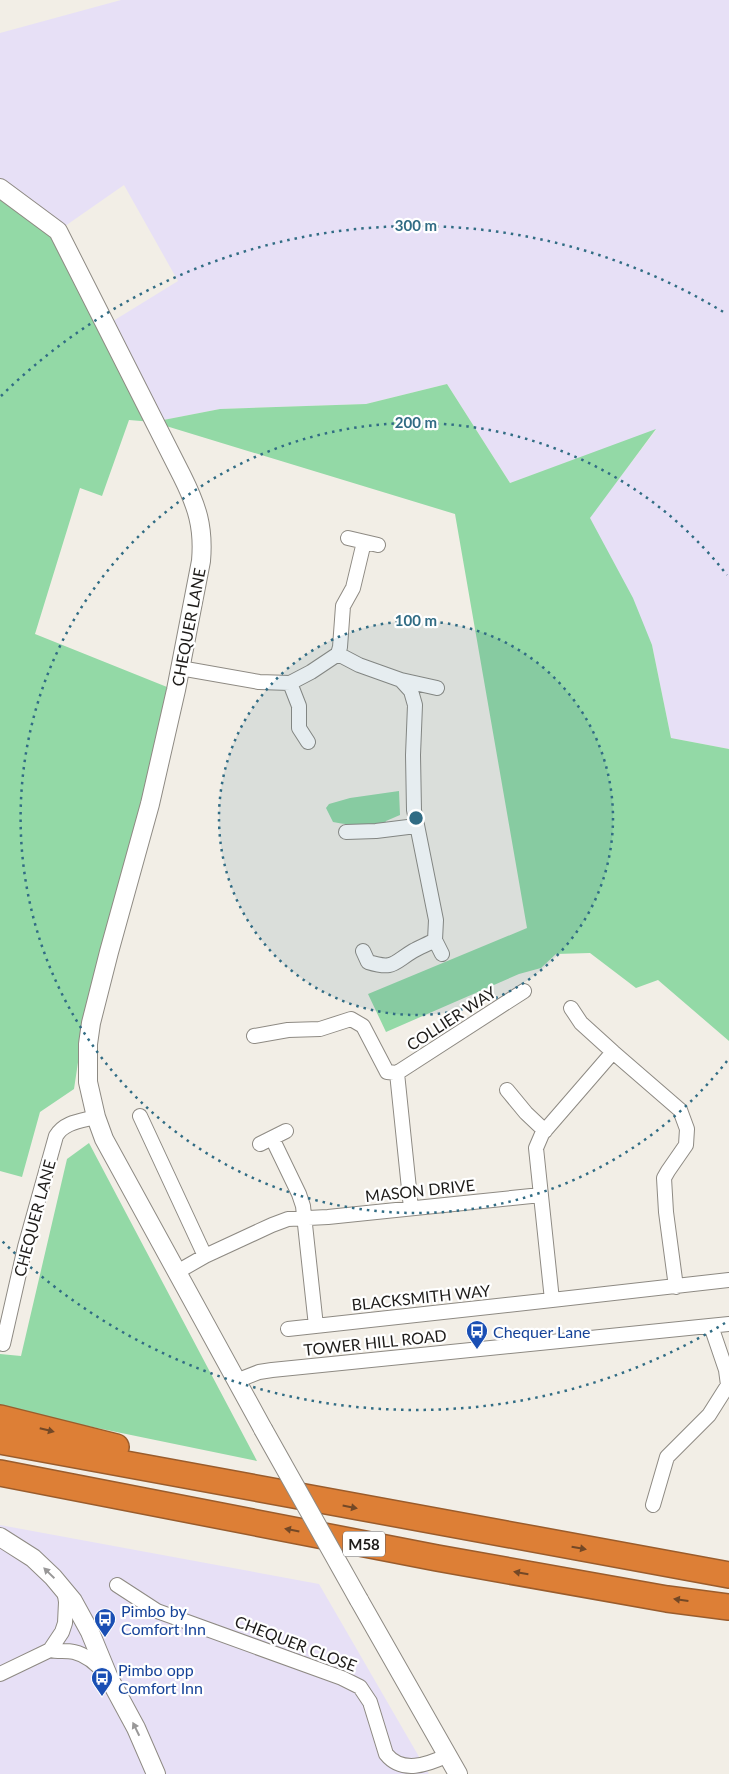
<svg xmlns="http://www.w3.org/2000/svg" width="729" height="1774" font-family="Lato,sans-serif">
  <rect width="100%" height="100%" fill="#f2eee6"/>
  <!-- industrial -->
  <path fill="#e7e0f6" d="M121,0H729V749L671,738L652,645L589,518L656,430L510,483L447,384L366,404L220,409L153,422L105,326L178,281L124,185L58,231L0,188V33Z
    M0,1525L319,1584L429,1774H0Z"/>
  <!-- green -->
  <path fill="#93d9a6" d="M0,188L58,231L153,422L220,409L366,404L447,384L510,483L656,429L590,518L633,598L652,645L671,738L729,749V1041L658,980L636,988L590,953L556,954L541,968L519,974L386,1032L368,994L527,928L455,514L153,422L129,420L102,496L80,488L35,634L167,687L141,803L86,1009L74,1089L40,1112L22,1177L0,1171Z
    M399,791L400,815L386,821L384,825C367,825 349,826 333,822L326,808L329,804L350,798Z
    M89,1143L257,1461L0,1408V1354L21,1356L67,1159Z"/>
  <g fill="none" stroke-linecap="round" stroke-linejoin="round">
    <!-- minor casing -->
    <g stroke="#8e8a83" stroke-width="16">
      <path id="minor" d="M348,538L378,545
        M338,654L359,665L401,680L411,691L415,705L413,755L414,810L436,920L435,940C428,944 420,947 413,951C393,963 394,970 368,962L363,951
        M180,668L259,682L290,683L311,672L338,654L340,647L343,606L353,588L364,542
        M401,680L437,688
        M290,683L299,706V728L308,742
        M346,832L376,831L416,826
        M435,940L442,954
        M571,1008L581,1023L613,1052L542,1134L536,1148L552,1300L729,1280
        M254,1036L288,1030L320,1029L351,1019L363,1026L387,1072L397,1073
        M613,1052L680,1110L687,1129L686,1145L668,1171L664,1178L666,1212L676,1287
        M507,1090L526,1113L545,1131
        M140,1116L205,1256
        M272,1138L299,1194L303,1206L316,1326
        M260,1144L286,1131
        M411,1208L397,1073L524,991
        M177,1272L205,1256L272,1225L288,1219L328,1217L541,1195
        M288,1329L552,1300
        M3,1344L25,1247L56,1136C64,1122 81,1121 96,1117
        M236,1381L259,1372L272,1370L729,1324
        M653,1505L667,1457L709,1415L728,1385L726,1370L711,1326
        M117,1585L157,1611L342,1678L360,1687L370,1702L386,1754C402,1774 427,1765 448,1755
        M50,1650C58,1652 66,1650 74,1652C87,1655 98,1665 106,1675
        M0,1674L50,1650L62,1632L65,1623L66,1602L64,1589"/>
    </g>
    <!-- tertiary casing -->
    <g stroke="#8e8a83" stroke-width="20">
      <path id="tertiary" d="M0,188L58,231L182,476C197,506 204,527 201,561L176,690L150,804L109,952L91,1023L88,1044V1082L96,1117L104,1139L263,1429
        M0,1537L33,1558L53,1577L73,1601L90,1632L109,1678L136,1728L156,1774
        M359,1600L458,1774"/>
    </g>
    <!-- motorway casing -->
    <g stroke="#9a5c2c" stroke-width="28">
      <path id="motorway" d="M0,1418L116,1447
        M0,1441L729,1575
        M0,1473L437,1558L667,1599L729,1607"/>
    </g>
    <!-- minor -->
    <use href="#minor" stroke="#fff" stroke-width="14"/>
    <!-- tertiary -->
    <use href="#tertiary" stroke="#fff" stroke-width="18"/>
    <!-- motorway -->
    <use href="#motorway" stroke="#dd7f36" stroke-width="25"/>
    <!-- tertiary-bridge casing -->
    <g stroke="#8e8a83" stroke-width="20" stroke-linecap="butt">
      <path id="tertiary-bridge" d="M263,1429L359,1600"/>
    </g>
    <!-- tertiary-bridge -->
    <use href="#tertiary-bridge" stroke="#fff" stroke-width="18"/>
  </g>
  <!-- one-way arrows -->
  <defs><path id="oneway-solid" d="M-6-.8H1V-3.2L6.5 0L1 3.2V.8H-6Z" transform="scale(1.25)"/></defs>
  <g fill="#734826">
    <use href="#oneway-solid" transform="translate(47 1430) rotate(14)"/>
    <use href="#oneway-solid" transform="translate(350 1507) rotate(11)"/>
    <use href="#oneway-solid" transform="translate(292 1530) rotate(-169)"/>
    <use href="#oneway-solid" transform="translate(579 1548) rotate(10)"/>
    <use href="#oneway-solid" transform="translate(521 1573) rotate(-170)"/>
    <use href="#oneway-solid" transform="translate(681 1600) rotate(-172)"/>
  </g>
  <g fill="#999898">
    <use href="#oneway-solid" transform="translate(49 1573) rotate(-136)"/>
    <use href="#oneway-solid" transform="translate(136 1729) rotate(-116)"/>
  </g>
  <!-- distance rings -->
  <circle cx="416" cy="818" r="197" fill="#316c84" fill-opacity=".12"/>
  <g fill="none" stroke="#316c84" stroke-width="2.5" stroke-dasharray="2.5 5">
    <circle cx="416" cy="818" r="197"/>
    <path d="M727 1061A395 395 0 1 1 727 575"/>
    <path d="M725 1323A592 592 0 0 1 1 1240M1 396A592 592 0 0 1 725 313"/>
  </g>
  <!-- icons -->
  <defs>
    <g id="bus-pin" transform="scale(1.125)"><path d="M0 17L-7.5 6A9.5 9.5 0 1 1 7.5 6Z" fill="#1a4fb4" stroke="#fff"/><path d="M-5-6H5V4H4V6H2V4H-2V6H-4V4H-5ZM-3.5-4V0h7V-4ZM-3.5 1.2v1.5H-2V1.2ZM2 1.2v1.5H3.5V1.2Z" fill="#fff"/></g>
  </defs>
  <g fill-rule="evenodd">
    <use href="#bus-pin" x="477" y="1331"/>
    <use href="#bus-pin" x="105" y="1619"/>
    <use href="#bus-pin" x="102" y="1678"/>
  </g>
  <g text-anchor="middle" dominant-baseline="central" stroke-width="4.5" stroke-linejoin="round" paint-order="stroke">
    <!-- shield labels -->
    <rect fill="#fff" stroke="#615f5e" stroke-width="1" x="343" y="1531.5" width="42" height="25" rx="4"/>
    <g font-size="15" font-weight="bold" fill="#1d1b19">
      <text x="364" y="1544">M58</text>
    </g>
    <!-- street labels -->
    <g font-size="16" fill="#1d1b19" stroke="#fff">
      <text transform="translate(188 627) rotate(-79)">CHEQUER LANE</text>
      <text transform="translate(451 1018) rotate(-33)">COLLIER WAY</text>
      <text transform="translate(420 1190) rotate(-6)">MASON DRIVE</text>
      <text transform="translate(34 1218) rotate(-75)">CHEQUER LANE</text>
      <text transform="translate(421 1297) rotate(-6)">BLACKSMITH WAY</text>
      <text transform="translate(375 1342) rotate(-6)">TOWER HILL ROAD</text>
      <text transform="translate(296 1643) rotate(21)">CHEQUER CLOSE</text>
    </g>
    <!-- transit labels -->
    <g font-size="16" fill="#164399" stroke="#fff" text-anchor="start">
      <text x="493" y="1331">Chequer Lane</text>
      <text x="121" y="1610">Pimbo by<tspan x="121" dy="18">Comfort Inn</tspan></text>
      <text x="118" y="1669">Pimbo opp<tspan x="118" dy="18">Comfort Inn</tspan></text>
    </g>
  </g>
  <circle cx="416" cy="818" r="8" fill="#316c84" stroke="#fff" stroke-width="2.5"/>
  <g font-size="15" text-anchor="middle" font-weight="bold" fill="#316c84" stroke="#fff" stroke-width="4.5" stroke-linejoin="round" paint-order="stroke">
    <text x="416" y="231">300 m</text>
    <text x="416" y="428">200 m</text>
    <text x="416" y="626">100 m</text>
  </g>
</svg>
